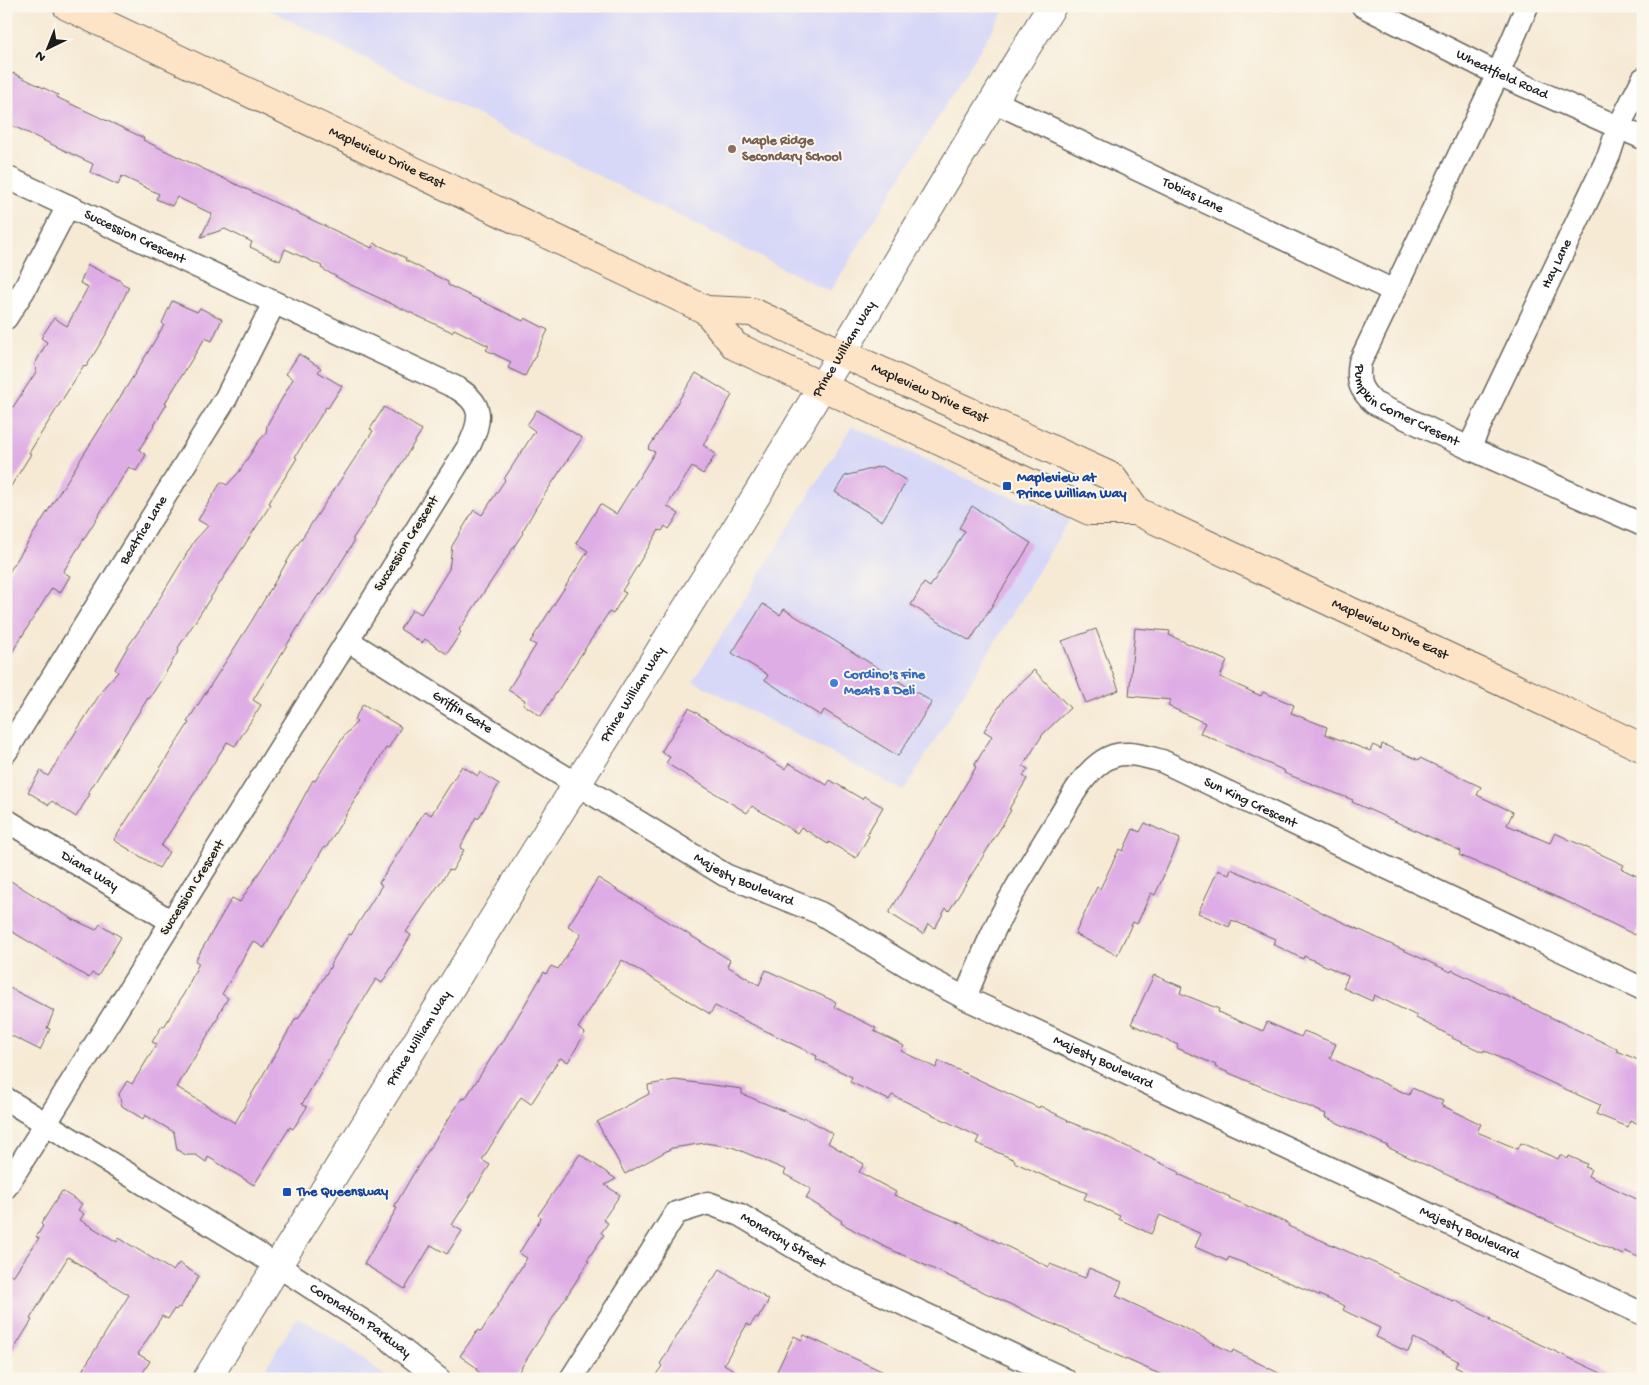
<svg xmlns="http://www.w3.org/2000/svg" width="1649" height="1385" viewBox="0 0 1649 1385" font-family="'Gochi Hand',sans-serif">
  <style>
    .built { fill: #d7d7f8 }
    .building { fill: #dfade5 }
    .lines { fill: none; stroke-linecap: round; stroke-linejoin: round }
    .minor-casing { stroke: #68645d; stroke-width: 25 }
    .tertiary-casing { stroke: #68645d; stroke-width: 30 }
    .secondary-casing { stroke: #68645d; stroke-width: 30 }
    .minor { stroke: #fff; stroke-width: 22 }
    .tertiary { stroke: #fff; stroke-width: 28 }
    .secondary { stroke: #fee4c6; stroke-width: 28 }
    .education-dot { fill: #8d6e63; stroke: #fbf7ec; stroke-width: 2 }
    .transit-dot { fill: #1a4fb4; stroke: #fbf7ec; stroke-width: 2 }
    .shop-dot { fill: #3f7fe0; stroke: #fbf7ec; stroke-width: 2 }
    .labels { text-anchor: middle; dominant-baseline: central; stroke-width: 4; stroke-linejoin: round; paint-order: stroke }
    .street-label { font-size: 14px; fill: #1c1c1c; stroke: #fbf7ec }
    .education-label { font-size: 14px; font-weight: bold; fill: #785e54; stroke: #fbf7ec; text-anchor: start }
    .transit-label { font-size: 14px; font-weight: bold; fill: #164399; stroke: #fbf7ec; text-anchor: start }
    .shop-label { font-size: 14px; font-weight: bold; fill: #366cbe; stroke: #fbf7ec; text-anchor: start }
  </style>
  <rect width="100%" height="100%" fill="#fbf7ec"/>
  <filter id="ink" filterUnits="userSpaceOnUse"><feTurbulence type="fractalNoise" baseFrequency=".02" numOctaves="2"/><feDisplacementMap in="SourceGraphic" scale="10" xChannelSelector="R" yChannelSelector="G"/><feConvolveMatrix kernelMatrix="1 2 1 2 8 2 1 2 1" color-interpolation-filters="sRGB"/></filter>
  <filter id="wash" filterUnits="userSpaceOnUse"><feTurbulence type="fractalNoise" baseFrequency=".0096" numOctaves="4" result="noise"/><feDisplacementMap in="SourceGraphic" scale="20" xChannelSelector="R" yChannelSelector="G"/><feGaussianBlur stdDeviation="1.12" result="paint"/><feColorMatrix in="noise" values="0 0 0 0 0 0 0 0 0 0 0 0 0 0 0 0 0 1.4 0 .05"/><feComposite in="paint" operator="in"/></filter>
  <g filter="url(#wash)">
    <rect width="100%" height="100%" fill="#f6ead5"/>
    <!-- built -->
    <g class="built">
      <path d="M261 6H1007L830 292Z"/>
      <path d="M852 426 1001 494 1040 505 1070 519 904 791 693 681Z"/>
      <path d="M297 1317 310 1324 355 1352 388 1379H259Z"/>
    </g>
    <g id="blocks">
      <!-- building -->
      <g class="building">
        <path d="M13 73 58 95 56 97 144 138 143 140 212 173 372 248 374 243 406 258 405 260 448 282V285L523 321 525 318 548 330 525 376 508 368 511 362 486 350 489 346 454 329 452 332 349 284 321 268 322 266 285 249 280 261 250 247 252 242 225 229 201 237 212 214 177 197 172 206 156 199 159 194 122 176 118 185 90 172 93 164 9 124 12 117 6 114V87Z"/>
        <path d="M88 265 121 281V283L129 287 108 331 86 367 84 365 29 453 31 454 6 494V404L13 407 36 372 35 364 47 342 41 338 54 318 67 326 88 287 80 283Z"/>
        <path d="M172 301 197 312 200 308 222 319 212 341 205 338 165 403 167 404 139 450 146 455 136 471 129 467 63 572 70 576 60 593 52 588 6 662V577L136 372 164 325 162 323Z"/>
        <path d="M299 354 321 368 318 372 342 386 328 408 326 407 295 457 297 458 269 503 271 504 178 648 179 650 163 677 149 699 148 698 88 793 90 794 76 817 52 801 49 805 28 792 40 771 48 776 105 686 118 672 115 669 127 648 149 616 195 540 208 526 198 520 221 482 227 485 239 472 258 442 266 433 267 425 293 379 286 374Z"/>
        <path d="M696 373 732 395 703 445 716 454 703 474 692 467 667 506 679 514 669 529 665 526 662 531 659 530 622 591 626 593 617 607 613 614 609 612 541 716 523 704 525 700 508 690 536 645 530 642 588 551 576 543 600 504 616 514 655 452 648 449Z"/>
        <path d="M384 407 422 430 377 503 353 538V543L321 595 319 594 308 611 253 700 261 705 235 746 227 742 161 846 169 852 159 868 114 840 189 723 187 722 251 622 292 553 373 431 370 429Z"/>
        <path d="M537 410 582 438 537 506 522 532 523 533 459 630 461 632 447 654 425 639 422 643 400 629 413 609 421 614 449 569 452 546 464 526 474 510 482 515 505 480 504 479 535 431 527 425Z"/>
        <path d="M882 466 907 481 882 521 835 492 845 476Z"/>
        <path d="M972 506 1031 543 970 641 911 605 924 583 930 587 965 531 959 528Z"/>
        <path d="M763 604 780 615 784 609 932 702 898 756 824 710 821 716 765 680 768 675 732 653Z"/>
        <path d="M1135 628 1170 631 1169 635 1227 661 1220 677 1261 696 1263 692 1294 705 1291 713 1327 727 1325 734 1370 751 1373 745 1381 749 1382 744 1419 760 1420 758 1481 787 1477 795 1513 812 1507 825 1550 843 1555 833 1624 865 1622 869 1643 879V919L1635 935 1568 902 1459 855 1461 851 1352 802 1353 800 1284 773 1285 771 1200 733 1205 723 1168 706 1171 700 1129 696Z"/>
        <path d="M1096 629 1119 690 1086 703 1062 641Z"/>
        <path d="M1034 670 1070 708 1043 734 1023 766 1028 769 1023 776 1027 779 1009 809 1011 810 1000 829 949 911 946 908 935 928 928 924 923 934 889 913 976 767 974 766 992 736 984 731 1004 699Z"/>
        <path d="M363 704 401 727 388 749 386 748 326 848 324 847 264 948 253 941 222 994 228 998 218 1015 219 1016 177 1087 235 1123 296 1018 298 1019 331 966 330 965 349 934 351 935 382 885 379 883 425 811 431 815 462 766 478 776 480 772 499 784 478 819 476 817 460 848 464 850 452 871 449 870 406 932 411 935 382 983 376 979 337 1042 338 1043 302 1104 307 1107 293 1129 290 1127 254 1185 208 1157 206 1162 196 1155H186L177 1150 174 1132 145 1115 143 1119 122 1106 119 1094 127 1081 132 1084 157 1044 152 1042 162 1026 164 1027 186 990 199 963 195 961 232 898 240 902 282 837 313 780 315 781 344 736 357 722 354 720Z"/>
        <path d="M689 708 785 769 789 763 827 785 830 780 862 799 864 796 883 807 867 834 869 836 856 858 829 842 828 844 801 827 797 833 752 806 747 813 666 763 670 757 661 752Z"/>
        <path d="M1145 823 1180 839 1155 895 1151 893 1137 924 1133 922 1117 955 1075 934 1097 887 1100 889 1119 849 1123 851 1133 829 1140 832Z"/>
        <path d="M1231 869 1288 894 1325 914 1451 972 1452 970 1617 1049V1051L1643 1062V1126L1630 1120 1628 1127 1596 1114 1600 1105 1526 1071 1484 1050 1483 1052 1452 1038 1453 1037 1416 1018 1417 1016 1374 995 1372 1001 1343 988 1348 976 1304 956 1303 959 1273 944 1275 939 1232 920 1229 927 1198 913 1218 870 1229 875Z"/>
        <path d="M6 878 72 919 96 930 100 924 121 937 98 976 92 973 89 978 6 928Z"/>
        <path d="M598 878 730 960 727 966 759 985 766 970 803 987 836 1002 834 1007 876 1028 874 1031 904 1046 901 1051 936 1068 939 1061 1039 1108 1040 1106 1068 1120 1067 1121 1105 1136 1179 1172 1178 1174 1230 1197 1229 1198 1289 1224 1288 1226 1386 1268 1399 1275 1398 1276 1453 1301 1454 1300 1491 1319 1490 1321 1614 1379H1481L1455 1367 1458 1361 1414 1338 1408 1352 1376 1337 1380 1328 1343 1310 1345 1306 1229 1257 1227 1261 1195 1247 1201 1234 1160 1215 1151 1234 1119 1219 1120 1216 1084 1199 1087 1193 1042 1175 1014 1162 1015 1160 976 1143 979 1137 892 1095 889 1100 850 1082 852 1077 816 1059 817 1056 715 1006 710 1014 622 960 578 1028 585 1033 568 1062 560 1058 531 1104 521 1097 482 1160 490 1165 452 1225 462 1231 447 1254 431 1245 405 1289 364 1264 397 1208 394 1207 415 1171 462 1098 465 1099 500 1044 501 1045 544 972 546 974 551 966 558 969 581 934 568 926Z"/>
        <path d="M1154 975 1182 987 1180 993 1219 1009 1218 1012 1263 1031 1267 1022 1301 1037 1304 1031 1336 1044 1330 1058 1409 1095 1412 1088 1443 1101 1441 1105 1481 1124 1477 1132 1518 1149 1521 1143 1558 1159 1560 1155 1568 1159 1569 1156 1587 1164 1585 1167 1591 1169 1588 1176 1643 1202V1257L1639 1255 1638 1257 1625 1251 1623 1255 1537 1216V1215L1471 1186 1387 1147 1388 1146 1325 1117 1326 1114 1215 1067 1216 1065 1177 1048 1178 1045 1131 1024Z"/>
        <path d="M6 986 54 1011 47 1028 50 1029 40 1050 6 1033Z"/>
        <path d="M675 1080 742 1089V1094L803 1119 804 1117 833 1134 828 1143 864 1164 859 1172 896 1192 894 1195 969 1227V1228L1049 1267 1050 1264 1085 1278 1089 1268 1122 1282 1116 1296 1189 1330 1232 1353 1233 1350 1290 1379H1171L1098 1347 1099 1345 881 1245 841 1223 842 1221 806 1198 811 1189 784 1174 786 1170 732 1147 705 1143 672 1148 625 1174 597 1122 649 1094 648 1085Z"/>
        <path d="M580 1154 616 1179 605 1185 620 1195 603 1220 608 1223 601 1233 604 1235 587 1260 589 1261 514 1379H488L476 1370 477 1368 460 1356 478 1330 481 1332 527 1258 519 1253 541 1218 538 1215Z"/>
        <path d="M62 1191 82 1204 78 1210 84 1214 80 1220 117 1242 119 1238 173 1271 179 1263 199 1276 180 1308 178 1307 176 1310 174 1309 168 1319 162 1316 138 1354 150 1361 139 1379H77L129 1295 68 1257 30 1319 32 1320 6 1362V1271L13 1276 39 1238 36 1237 43 1226 41 1224Z"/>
        <path d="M720 1269 769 1300 758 1318 756 1317 750 1326 747 1324 724 1364 748 1379H653L662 1366 660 1364 698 1301Z"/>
        <path d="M804 1335 862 1362 899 1379H773L794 1336 802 1340Z"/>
      </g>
    </g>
  </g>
  <g filter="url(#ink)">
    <use href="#blocks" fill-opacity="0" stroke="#68645d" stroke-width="1"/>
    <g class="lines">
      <defs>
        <g id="minor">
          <path id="s1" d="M1363 6 1498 74 1643 138"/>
          <path id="s2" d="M1527 6 1498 74 1360 362C1357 381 1359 389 1374 403L1469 448 1643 525"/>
          <path id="s3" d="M993 101 1394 291"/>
          <path id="s4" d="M6 177 457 388C483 404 482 418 470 444L6 1187"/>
          <path d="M6 318 24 290 68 206"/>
          <path id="s5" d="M1469 448 1609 155 1618 128 1643 79"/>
          <path id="s6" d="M347 640 544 764 725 875 820 913 931 980 965 998 1643 1314"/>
          <path id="s7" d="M6 752 226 398 274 303"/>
          <path id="s8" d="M6 820 172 922"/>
          <path id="s9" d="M965 998C980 961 995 924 1015 890 1028 867 1043 844 1057 821 1070 800 1082 775 1103 761 1121 748 1143 756 1162 761L1643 989"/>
          <path id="s10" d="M6 1099 278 1266 377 1330 439 1379"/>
          <path id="s11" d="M571 1379 676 1213 708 1203 740 1215 839 1274 1064 1379"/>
        </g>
        <g id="tertiary">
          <path id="s12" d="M207 1379 734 532C841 358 943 180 1052 6"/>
        </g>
        <g id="secondary">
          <path id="s13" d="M67 6 706 310 752 312 1112 477 1136 511"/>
          <path id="s14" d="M706 310 735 346 1090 511H1136L1643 748"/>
        </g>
      </defs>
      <!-- minor casing -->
      <use href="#minor" class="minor-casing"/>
      <!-- tertiary casing -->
      <use href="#tertiary" class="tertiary-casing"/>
      <!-- secondary casing -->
      <use href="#secondary" class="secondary-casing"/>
      <!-- minor -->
      <use href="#minor" class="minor"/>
      <!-- tertiary -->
      <use href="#tertiary" class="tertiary"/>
      <!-- secondary -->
      <use href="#secondary" class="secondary"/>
    </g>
  </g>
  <!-- markers -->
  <circle class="education-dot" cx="732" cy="149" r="5"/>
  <g class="transit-dot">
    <rect x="1002" y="481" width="10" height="10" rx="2.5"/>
    <rect x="282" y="1187" width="10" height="10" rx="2.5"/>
  </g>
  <circle class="shop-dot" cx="834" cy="683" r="5"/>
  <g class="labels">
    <!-- street labels -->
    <g class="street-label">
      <text stroke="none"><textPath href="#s1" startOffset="155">Wheatfield Road</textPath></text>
      <text stroke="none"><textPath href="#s13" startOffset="354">Mapleview Drive East</textPath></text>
      <text stroke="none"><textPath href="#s3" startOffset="221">Tobias Lane</textPath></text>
      <text stroke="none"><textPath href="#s4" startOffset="142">Succession Crescent</textPath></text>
      <text stroke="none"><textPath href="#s5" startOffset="204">Hay Lane</textPath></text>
      <text stroke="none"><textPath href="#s12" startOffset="1211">Prince William Way</textPath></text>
      <text stroke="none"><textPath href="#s13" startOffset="949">Mapleview Drive East</textPath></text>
      <text stroke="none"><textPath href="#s2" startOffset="464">Pumpkin Corner Cresent</textPath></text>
      <text stroke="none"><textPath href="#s7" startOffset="261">Beatrice Lane</textPath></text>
      <text transform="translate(407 544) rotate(-58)">Succession Crescent</text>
      <text stroke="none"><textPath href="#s14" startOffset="764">Mapleview Drive East</textPath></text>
      <text stroke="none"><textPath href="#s12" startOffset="806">Prince William Way</textPath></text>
      <text stroke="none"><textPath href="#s6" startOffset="136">Griffin Gate</textPath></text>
      <text stroke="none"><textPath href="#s9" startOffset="435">Sun King Crescent</textPath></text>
      <text stroke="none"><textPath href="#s8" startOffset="98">Diana Way</textPath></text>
      <text stroke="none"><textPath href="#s6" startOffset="464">Majesty Boulevard</textPath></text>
      <text transform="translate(193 888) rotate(-58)">Succession Crescent</text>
      <text stroke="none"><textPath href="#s12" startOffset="401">Prince William Way</textPath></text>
      <text stroke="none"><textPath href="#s6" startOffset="868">Majesty Boulevard</textPath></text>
      <text stroke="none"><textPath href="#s6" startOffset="1272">Majesty Boulevard</textPath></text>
      <text stroke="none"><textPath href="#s11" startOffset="314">Monarchy Street</textPath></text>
      <text stroke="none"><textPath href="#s10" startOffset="418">Coronation Parkway</textPath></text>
    </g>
    <!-- education labels -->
    <g class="education-label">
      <text x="742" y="141">Maple Ridge<tspan x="742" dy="16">Secondary School</tspan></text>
    </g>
    <!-- transit labels -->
    <g class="transit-label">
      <text x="1017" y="478">Mapleview at<tspan x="1017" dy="16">Prince William Way</tspan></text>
      <text x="297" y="1192">The Queensway</text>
    </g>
    <!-- shop labels -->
    <g class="shop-label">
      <text x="844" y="675">Cordino's Fine<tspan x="844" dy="16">Meats &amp; Deli</tspan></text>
    </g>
  </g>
  <!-- margin -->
  <rect width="1649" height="1385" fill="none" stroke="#fbf7ec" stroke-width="25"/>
  <!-- north arrow -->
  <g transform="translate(48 48) rotate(223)" stroke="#fbf7ec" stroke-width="4" paint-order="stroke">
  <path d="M0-4L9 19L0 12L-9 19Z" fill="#1c1c1c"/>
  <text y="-8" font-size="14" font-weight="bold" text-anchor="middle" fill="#1c1c1c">N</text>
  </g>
</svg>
